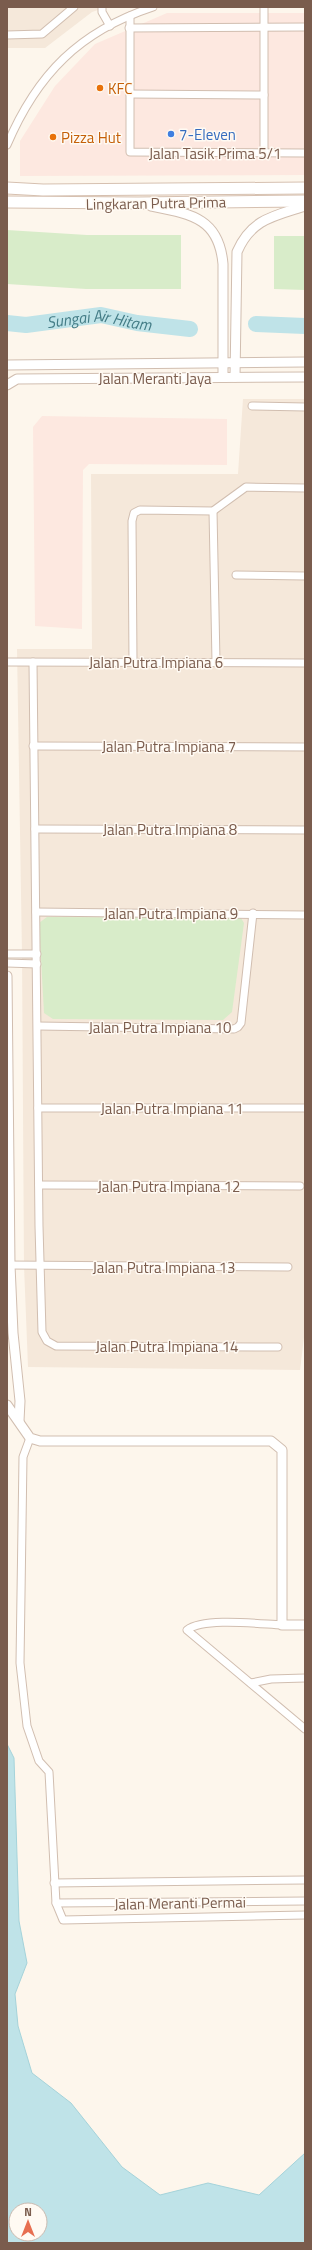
<svg xmlns="http://www.w3.org/2000/svg" width="312" height="2250" viewBox="0 0 312 2250" font-family="'Titillium Web',sans-serif">
  <style>
    .residential { fill: #f5e8da }
    .commercial { fill: #fde8e0 }
    .green { fill: #d8ecc9 }
    .water { fill: #bfe3e8; stroke: #a5d3da; fill-rule: evenodd }
    .lines { fill: none; stroke-linecap: round; stroke-linejoin: round }
    .river { stroke: #bfe3e8; stroke-width: 16 }
    .minor-casing { stroke: #d1beb0; stroke-width: 9 }
    .tertiary-casing { stroke: #d1beb0; stroke-width: 11 }
    .secondary-casing { stroke: #d6c0b0; stroke-width: 13 }
    .minor { stroke: #fff; stroke-width: 7 }
    .tertiary { stroke: #fff; stroke-width: 9 }
    .secondary { stroke: #fff; stroke-width: 11 }
    .food-dot { fill: #e8710a; stroke: #fffaf3; stroke-width: 1.5 }
    .shop-dot { fill: #3f7fe0; stroke: #fffaf3; stroke-width: 1.5 }
    .labels { text-anchor: middle; dominant-baseline: central; stroke-width: 3; stroke-linejoin: round; paint-order: stroke }
    .food-label { font-size: 15px; fill: #c56008; stroke: #fffaf3; text-anchor: start }
    .shop-label { font-size: 15px; fill: #366cbe; stroke: #fffaf3; text-anchor: start }
    .street-label { font-size: 15px; fill: #7a5c4d; stroke: #fffaf3 }
    .water-label { font-size: 16px; font-style: italic; fill: #437c86; stroke: #fffaf3 }
  </style>
  <rect width="100%" height="100%" fill="#fdf6ec"/>
  <!-- residential -->
  <g class="residential">
    <path d="M7 7H107L92 12 45 48H7Z"/>
    <path d="M243 399H305V1329L300 1370 28 1367 24 1266 22 954 17 649H92L91 474H238Z"/>
  </g>
  <!-- commercial -->
  <g class="commercial">
    <path d="M167 13H305V175L20 176V141L55 86 95 44Z"/>
    <path d="M42 416 227 419V465L89 464 83 470 82 629 35 626 33 427Z"/>
  </g>
  <!-- green -->
  <g class="green">
    <path d="M7 230 87 235H181V289H86L7 284Z"/>
    <path d="M274 236H305V290L274 289Z"/>
    <path d="M47 917 241 918 244 923 232 1012 223 1020 53 1019 44 1013 39 923Z"/>
  </g>
  <!-- water -->
  <path class="water" d="M7 1744 14 1758 19 1921 27 1963 15 1994 18 2026 32 2073 71 2103 122 2167 160 2195 208 2183 259 2195 305 2153V2243H7ZM16 2210H40V2234H16Z"/>
  <g class="lines">
    <!-- river -->
    <g class="river">
      <path id="s1" d="M7 323 26 325 101 315 137 323 190 329"/>
      <path d="M256 324 305 326"/>
    </g>
    <defs>
      <g id="minor">
        <path d="M102 7V12L110 26"/>
        <path d="M130 16V152L305 153"/>
        <path d="M129 28 305 27"/>
        <path d="M7 35 42 34 74 7"/>
        <path d="M130 94 264 95"/>
        <path d="M7 145C37 74 80 31 153 7"/>
        <path d="M264 153V7"/>
        <path d="M252 406 305 407"/>
        <path d="M213 511 216 662"/>
        <path d="M236 575 305 576"/>
        <path d="M7 662 305 663"/>
        <path d="M33 662 39 1226 42 1332 47 1341 56 1346 278 1347"/>
        <path d="M133 662 132 521 134 513 140 510 213 511 246 487 305 488"/>
        <path d="M33 746 305 747"/>
        <path d="M35 829 305 830"/>
        <path d="M36 912 305 915"/>
        <path d="M7 954H37"/>
        <path d="M7 963 37 964"/>
        <path d="M38 1026 234 1029 238 1027 241 1023 253 913"/>
        <path d="M38 1108H305"/>
        <path d="M39 1185 300 1186"/>
        <path d="M7 1265 288 1267"/>
        <path d="M30 1438 23 1457 20 1663 27 1726 39 1761 49 1772 56 1903 63 1920 305 1915"/>
        <path d="M282 1625C259 1624 204 1617 187 1630L305 1729"/>
        <path d="M251 1683 271 1679 305 1678"/>
        <path d="M54 1883 305 1880"/>
        <path d="M56 1903 305 1901"/>
      </g>
      <g id="tertiary">
        <path d="M151 206C191 214 219 218 223 264V377"/>
        <path d="M7 365 305 362"/>
        <path d="M235 377 237 252C251 219 274 216 305 206"/>
        <path d="M7 385 17 379 305 377"/>
        <path d="M7 976 10 1265 13 1333 20 1401 19 1421"/>
        <path d="M7 1405 30 1438 40 1441H271L282 1450V1625H305"/>
      </g>
      <g id="secondary">
        <path d="M7 188 43 190 305 188"/>
        <path d="M7 202 138 203 305 201"/>
      </g>
    </defs>
    <!-- minor casing -->
    <use href="#minor" class="minor-casing"/>
    <!-- tertiary casing -->
    <use href="#tertiary" class="tertiary-casing"/>
    <!-- secondary casing -->
    <use href="#secondary" class="secondary-casing"/>
    <!-- minor -->
    <use href="#minor" class="minor"/>
    <!-- tertiary -->
    <use href="#tertiary" class="tertiary"/>
    <!-- secondary -->
    <use href="#secondary" class="secondary"/>
  </g>
  <!-- markers -->
  <g class="food-dot">
    <circle cx="100" cy="88" r="4"/>
    <circle cx="53" cy="137" r="4"/>
  </g>
  <circle class="shop-dot" cx="171" cy="134" r="4"/>
  <g class="labels">
    <!-- food labels -->
    <g class="food-label">
      <text x="108" y="88">KFC</text>
      <text x="61" y="137">Pizza Hut</text>
    </g>
    <!-- shop labels -->
    <g class="shop-label">
      <text x="179" y="134">7-Eleven</text>
    </g>
    <!-- street labels -->
    <g class="street-label">
      <text x="215" y="153">Jalan Tasik Prima 5/1</text>
      <text transform="translate(156 203) rotate(-1)">Lingkaran Putra Prima</text>
      <text x="155" y="378">Jalan Meranti Jaya</text>
      <text x="156" y="662">Jalan Putra Impiana 6</text>
      <text x="169" y="746">Jalan Putra Impiana 7</text>
      <text x="170" y="829">Jalan Putra Impiana 8</text>
      <text x="171" y="913">Jalan Putra Impiana 9</text>
      <text x="160" y="1027">Jalan Putra Impiana 10</text>
      <text x="172" y="1108">Jalan Putra Impiana 11</text>
      <text x="169" y="1186">Jalan Putra Impiana 12</text>
      <text x="164" y="1267">Jalan Putra Impiana 13</text>
      <text x="167" y="1346">Jalan Putra Impiana 14</text>
      <text transform="translate(180 1903) rotate(-1)">Jalan Meranti Permai</text>
    </g>
    <!-- water labels -->
    <g class="water-label">
      <text stroke="none"><textPath href="#s1" startOffset="93">Sungai Air Hitam</textPath></text>
    </g>
  </g>
  <!-- border -->
  <rect width="312" height="2250" fill="none" stroke="#7a5c4d" stroke-width="16"/>
  <!-- north arrow -->
  <g transform="translate(28 2222)"><circle r="19" fill="#fffaf3" stroke="#cabbb1"/>
  <path d="M0-3L7 15L0 10L-7 15Z" fill="#e76f51"/>
  <text y="-6" font-size="11" font-weight="bold" text-anchor="middle" fill="#7a5c4d">N</text>
  </g>
</svg>
